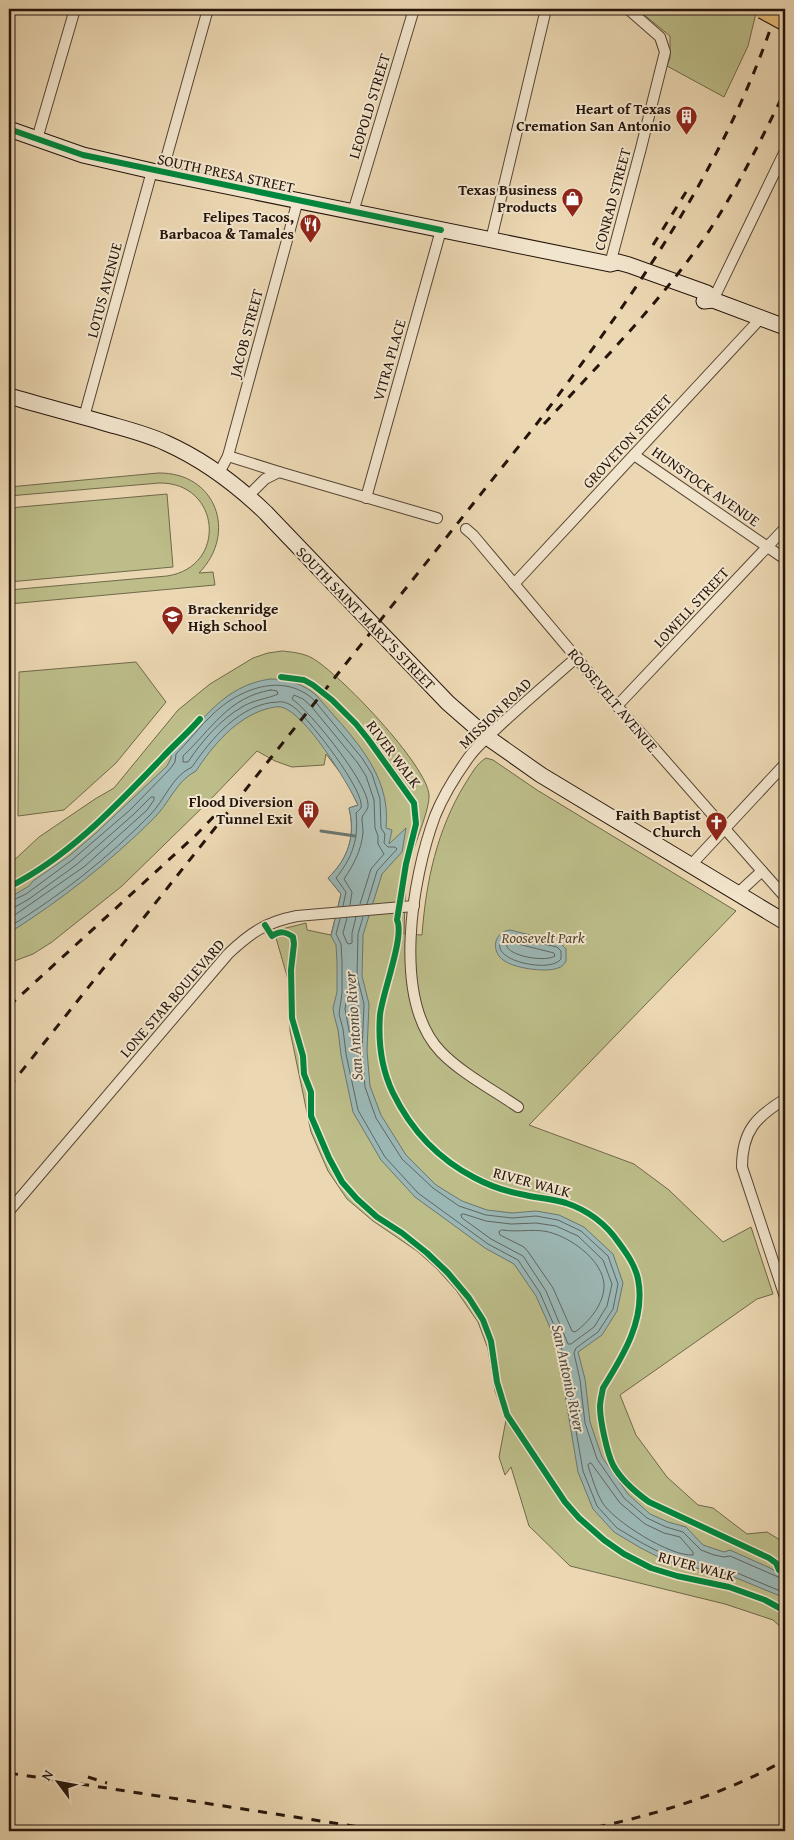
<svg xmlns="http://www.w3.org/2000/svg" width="794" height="1840" viewBox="0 0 794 1840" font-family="'Gentium Book Plus',serif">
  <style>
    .green { fill: #bcbd89; stroke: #70684a }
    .water { fill: #9bb7b5; stroke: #6b7671 }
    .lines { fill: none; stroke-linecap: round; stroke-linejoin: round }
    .shore { stroke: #606660; stroke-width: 1 }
    .stream { stroke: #6b7671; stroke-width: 3 }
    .minor-casing { stroke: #564534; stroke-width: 12 }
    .secondary-casing { stroke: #24140a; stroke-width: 17 }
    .minor { stroke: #f2e5cd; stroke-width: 10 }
    .secondary { stroke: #f2e5cd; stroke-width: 15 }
    .rail { stroke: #24140a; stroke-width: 3; stroke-dasharray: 9 9; stroke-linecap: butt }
    .motorway-bridge-casing { stroke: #24140a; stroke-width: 21; stroke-linecap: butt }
    .motorway-bridge { stroke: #e6bc79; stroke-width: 19 }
    .cycleway-casing { stroke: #f2e5cd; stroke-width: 9 }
    .cycleway { stroke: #00873e; stroke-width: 6 }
    .labels { text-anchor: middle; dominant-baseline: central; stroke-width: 4; stroke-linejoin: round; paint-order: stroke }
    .street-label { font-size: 15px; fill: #24140a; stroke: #f2e5cd }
    .poi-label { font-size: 15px; font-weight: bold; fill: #24140a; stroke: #f2e5cd; text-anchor: end }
    .park-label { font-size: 15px; font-style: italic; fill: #524730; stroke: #f2e5cd }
    .water-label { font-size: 16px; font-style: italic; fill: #4e4d46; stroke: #f2e5cd }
  </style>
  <rect width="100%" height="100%" fill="#ebd7b2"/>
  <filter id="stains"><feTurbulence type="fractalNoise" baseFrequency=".004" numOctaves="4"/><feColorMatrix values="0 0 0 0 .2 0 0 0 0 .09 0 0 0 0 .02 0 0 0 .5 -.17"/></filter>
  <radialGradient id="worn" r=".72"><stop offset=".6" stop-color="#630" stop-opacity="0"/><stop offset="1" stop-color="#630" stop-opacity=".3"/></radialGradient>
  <!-- green -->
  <g class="green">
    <path d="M637 9H757L748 46 724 97 667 66 670 58V36Z"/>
    <path d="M158 473C216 472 238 533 199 573L213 572 215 585 9 604V590L167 576C228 567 221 482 159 483L9 496V487Z"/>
    <path d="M167 494 173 567 9 582V508Z"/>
    <path d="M282 651C292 652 303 653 312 658 339 673 427 765 429 795 430 809 414 845 410 861 404 885 405 910 404 934L422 935C426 881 437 830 465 784 471 775 476 764 486 758L493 760 537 790 736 911 529 1125 634 1164 669 1190 723 1242 751 1227 773 1294 757 1299 620 1395 636 1435 667 1477 698 1505 713 1508 747 1534 767 1532 785 1543V1631L773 1620 725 1604 570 1566 529 1526 511 1467 505 1475 499 1457 506 1420 495 1391 488 1349 478 1322 456 1290 436 1268 417 1251 373 1221 347 1199 328 1171 311 1132 290 1031 289 983 274 931 306 923 307 930 331 935 341 894 328 878C348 859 356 836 349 808L358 805 346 780 326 754 324 765 292 767 275 761 257 751 208 802 122 886 52 942 33 954 9 963V865L39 837 95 799 114 788 178 710 210 684 253 658 268 653Z"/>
    <path d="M136 662 166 702 116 763 64 810 18 816 19 672Z"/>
  </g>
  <!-- water -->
  <g class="water">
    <path d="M270 679C288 679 303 684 316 695 349 734 392 772 386 828L392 830 389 844 406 828 402 852 382 874 363 935 362 976 369 1004 367 1051 370 1086 381 1115 406 1155 436 1185 462 1201 487 1210 512 1213 536 1211 559 1215 584 1227 613 1254 623 1283 617 1311 602 1335 578 1352 585 1379 590 1422 602 1457 628 1494 650 1514 668 1522 686 1527 703 1545 724 1552 730 1550 770 1568 785 1576V1598L729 1575 668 1562 639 1547 614 1532 593 1509 578 1472 556 1341 536 1296 514 1264 485 1248 415 1197 381 1160 353 1112 341 1055 338 1030 334 1015 333 1008 337 992V962L336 945 331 936 341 894 328 878C348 859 356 836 349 808L358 805C348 783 305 712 281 707 276 706 271 708 266 709 236 718 213 745 196 771 176 781 169 804 153 819 110 862 61 900 9 933V898L29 886 33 881 69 856 96 833 167 766 171 758V752C203 722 222 686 270 679Z"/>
    <path d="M510 930 559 942 566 949V961C564 964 562 967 558 968 546 973 511 968 502 959 491 950 494 932 510 930Z"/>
  </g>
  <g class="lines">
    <!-- shore -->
    <g class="shore">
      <path d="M271 690 277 691 278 694C267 699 253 700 242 707 221 719 201 742 188 762H183V756C211 730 228 697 271 690Z"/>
      <path d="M9 902 26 894 72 860 130 810 170 769 175 762 176 754C189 741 200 726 213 714 239 689 282 672 313 699L362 758 372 774 380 799 381 828 385 834 384 843 388 847H395L397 849 377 871 367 904"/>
      <path d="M350 905 352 892 344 879C354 864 361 851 363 833 363 828 362 822 362 818 363 813 369 810 368 804 367 782 311 712 292 699L294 695 303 699 311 706 357 762 366 776 374 800 375 828 378 836V844L384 854 371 869 360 904"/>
      <path d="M9 908 15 907 29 899 76 865 134 814 151 797H154V800L147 810 85 866 9 919"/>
      <path d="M363 917 358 934 357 976 364 1004 362 1052 365 1087 376 1118 402 1159 433 1188 459 1206 486 1215 512 1218 536 1216 558 1220 581 1231 608 1256 618 1284 613 1309 598 1332 576 1348 574 1353 580 1380 585 1423 597 1459 624 1498 647 1518 666 1527 683 1532 701 1550 714 1555 724 1557 730 1556 785 1580"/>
      <path d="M347 918 343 933 347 943 349 944 352 943V933L356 917"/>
      <path d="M340 919 336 934 341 944 342 962V993L339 1014 343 1029 346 1054 358 1110 385 1157 418 1193 488 1244 518 1260 540 1293 560 1339 583 1471 597 1506 617 1528 642 1543 669 1557 730 1570 785 1593"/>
      <path d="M9 927C60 896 108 858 150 815 165 800 172 776 192 767 211 739 241 703 278 702 284 701 290 704 295 708 310 720 366 792 361 808L356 813C359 839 352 858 336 878L346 892 343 906"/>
      <path d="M506 936 557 947 561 951V959C550 975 478 958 506 936Z"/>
      <path d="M510 942 554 953 555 956C546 962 513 957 507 947V943Z"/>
      <path d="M351 987 353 989 358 1005 356 1041 354 1043 351 1041 345 1009 348 989Z"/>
      <path d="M464 1214 486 1221 511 1224 536 1223 556 1226 578 1236 603 1260 612 1284 607 1306 594 1327 571 1344H568L546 1291 523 1256 491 1239 462 1218 461 1215Z"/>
      <path d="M502 1230C519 1233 538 1227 555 1234 575 1241 602 1261 604 1284 605 1303 589 1322 575 1332L572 1331 553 1288 529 1253 524 1247 500 1235 499 1232Z"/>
      <path d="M591 1463 620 1503 645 1524 664 1533 680 1537 693 1552V1555C671 1557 613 1521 602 1502 596 1492 593 1480 589 1469L588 1465Z"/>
    </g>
    <!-- stream -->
    <path class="stream" d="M321 831 355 836"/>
    <defs>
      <g id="minor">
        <path d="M37 139 75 9"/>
        <path d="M162 173 208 9"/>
        <path d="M353 212 414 9"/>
        <path d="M491 240 546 9"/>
        <path d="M610 264 641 148 665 52 660 37 628 9"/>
        <path d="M713 300 785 151"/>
        <path d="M84 417 152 171"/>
        <path d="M634 455 785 559"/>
        <path d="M228 456 279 472"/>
        <path d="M219 473 228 456 298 200"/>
        <path d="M248 496 265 479 279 472 437 518"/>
        <path d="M366 498 441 230"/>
        <path d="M466 529 473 535 617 706 762 871 737 894"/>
        <path d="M514 584 761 318"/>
        <path d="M617 706 785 528"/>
        <path d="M690 866 785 764"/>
        <path d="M762 871 785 897"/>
        <path d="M785 1099C756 1117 742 1131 742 1167L785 1297"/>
        <path d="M518 1107C495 1091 461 1073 441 1052 391 1000 412 878 435 816 443 796 456 775 469 757 477 746 488 737 498 727 524 703 551 680 577 657"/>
        <path d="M9 1211 228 954C250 933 266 922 297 916L414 906"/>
      </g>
      <g id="secondary">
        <path d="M9 129 83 155 152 171 610 264 618 262 629 265 707 293 713 300"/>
        <path d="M704 301 713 300 785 327"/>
        <path d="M9 396C43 406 78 415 112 425 130 430 149 435 166 443 204 460 236 484 266 513L448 703 487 737 541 775 785 922"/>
      </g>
    </defs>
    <!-- minor casing -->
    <use href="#minor" class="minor-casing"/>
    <!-- secondary casing -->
    <use href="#secondary" class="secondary-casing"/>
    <!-- minor -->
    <use href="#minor" class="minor"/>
    <!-- secondary -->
    <use href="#secondary" class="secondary"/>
    <!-- rail -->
    <g class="rail">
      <path d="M653 245 686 192"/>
      <path d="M544 424C600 363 660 303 707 234 737 189 761 140 785 91"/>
      <path d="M9 1006 197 834 219 811"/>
      <path d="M9 1087 535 426C632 299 728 163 777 9"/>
      <path d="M9 1773 386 1831"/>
      <path d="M88 1777 107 1783"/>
      <path d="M579 1831C648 1817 724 1795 785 1760"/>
    </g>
    <defs>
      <path id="motorway-bridge" d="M763 9 785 21"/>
    </defs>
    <!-- motorway-bridge casing -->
    <use href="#motorway-bridge" class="motorway-bridge-casing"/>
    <!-- motorway-bridge -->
    <use href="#motorway-bridge" class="motorway-bridge"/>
    <defs>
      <g id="cycleway">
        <path d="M9 129 83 155 441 230"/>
        <path d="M281 677 304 680 313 685 332 700 356 724 368 739 414 803 416 824 406 864 397 920C405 936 382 994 380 1015 378 1042 381 1068 393 1093 411 1130 438 1159 475 1178 490 1186 508 1192 525 1195 538 1198 552 1199 566 1203 587 1210 606 1224 619 1243 627 1254 635 1265 638 1279 646 1319 623 1356 603 1388 602 1394 600 1401 600 1407 600 1420 607 1453 613 1465 621 1480 635 1492 649 1502L769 1558 776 1563 779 1570"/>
        <path d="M9 887C69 857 117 805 163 757 175 744 188 733 200 719"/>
        <path d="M265 925 272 936C280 931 285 931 293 937L294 944 291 970 292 1018 303 1056 304 1074 311 1092V1116L329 1158 342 1182 357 1199 377 1217 402 1233 427 1253 448 1273 469 1298 483 1320 491 1341 497 1382 507 1415 565 1502 579 1518 604 1540 624 1554 651 1568 677 1576 729 1587 765 1600 785 1611"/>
      </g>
    </defs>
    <!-- cycleway casing -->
    <use href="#cycleway" class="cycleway-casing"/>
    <!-- cycleway -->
    <use href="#cycleway" class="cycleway"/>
  </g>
  <!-- icons -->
  <defs>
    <symbol id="building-pin" viewBox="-11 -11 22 30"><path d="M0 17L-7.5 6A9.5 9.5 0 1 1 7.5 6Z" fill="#8f2418" stroke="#f2e5cd"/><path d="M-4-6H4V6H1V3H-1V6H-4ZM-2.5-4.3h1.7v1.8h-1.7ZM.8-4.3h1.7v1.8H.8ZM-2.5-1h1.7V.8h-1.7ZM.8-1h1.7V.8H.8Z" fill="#fff"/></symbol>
    <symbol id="shop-pin" viewBox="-11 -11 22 30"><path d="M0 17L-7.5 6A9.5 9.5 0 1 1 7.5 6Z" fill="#8f2418" stroke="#f2e5cd"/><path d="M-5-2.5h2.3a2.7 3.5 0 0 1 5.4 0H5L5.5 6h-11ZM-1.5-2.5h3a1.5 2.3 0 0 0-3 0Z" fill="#fff"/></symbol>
    <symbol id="restaurant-pin" viewBox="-11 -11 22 30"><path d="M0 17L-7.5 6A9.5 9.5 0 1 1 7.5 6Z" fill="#8f2418" stroke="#f2e5cd"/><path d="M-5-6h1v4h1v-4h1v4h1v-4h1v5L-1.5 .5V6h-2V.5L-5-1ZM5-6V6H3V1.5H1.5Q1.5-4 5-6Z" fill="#fff"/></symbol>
    <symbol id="school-pin" viewBox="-11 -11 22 30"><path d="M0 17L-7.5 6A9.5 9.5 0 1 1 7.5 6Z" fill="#8f2418" stroke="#f2e5cd"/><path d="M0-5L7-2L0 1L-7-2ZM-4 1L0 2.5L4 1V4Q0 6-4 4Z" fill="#fff"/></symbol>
    <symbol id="church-pin" viewBox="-11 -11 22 30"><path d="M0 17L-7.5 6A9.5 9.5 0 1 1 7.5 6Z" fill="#8f2418" stroke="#f2e5cd"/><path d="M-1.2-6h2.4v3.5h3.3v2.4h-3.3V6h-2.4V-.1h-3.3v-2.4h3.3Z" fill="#fff"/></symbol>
  </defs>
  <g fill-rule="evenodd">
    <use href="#building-pin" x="674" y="104" width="25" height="34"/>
    <use href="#shop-pin" x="560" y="186" width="25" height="34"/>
    <use href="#restaurant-pin" x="298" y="212" width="25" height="34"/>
    <use href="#school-pin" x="160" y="604" width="25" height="34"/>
    <use href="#building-pin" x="296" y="798" width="25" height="34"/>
    <use href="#church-pin" x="704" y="810" width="25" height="34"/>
  </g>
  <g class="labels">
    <!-- street labels -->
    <g class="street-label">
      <text transform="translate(369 106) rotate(-73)">LEOPOLD STREET</text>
      <text transform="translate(226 173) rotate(12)">SOUTH PRESA STREET</text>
      <text transform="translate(612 199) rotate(-75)">CONRAD STREET</text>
      <text transform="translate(104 290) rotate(-75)">LOTUS AVENUE</text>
      <text transform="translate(246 333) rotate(-75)">JACOB STREET</text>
      <text transform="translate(389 360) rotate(-74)">VITRA PLACE</text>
      <text transform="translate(627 441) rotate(-47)">GROVETON STREET</text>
      <text transform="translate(706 486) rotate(35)">HUNSTOCK AVENUE</text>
      <text transform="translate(691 607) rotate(-47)">LOWELL STREET</text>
      <text transform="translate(366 618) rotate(46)">SOUTH SAINT MARY'S STREET</text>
      <text transform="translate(613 700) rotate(50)">ROOSEVELT AVENUE</text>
      <text transform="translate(495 713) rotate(-44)">MISSION ROAD</text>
      <text transform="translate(394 754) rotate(53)">RIVER WALK</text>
      <text transform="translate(172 998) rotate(-49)">LONE STAR BOULEVARD</text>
      <text transform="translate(532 1182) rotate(15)">RIVER WALK</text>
      <text transform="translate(697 1566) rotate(15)">RIVER WALK</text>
    </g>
    <!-- poi labels -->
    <g class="poi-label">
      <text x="671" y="108">Heart of Texas<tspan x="671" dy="17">Cremation San Antonio</tspan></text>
      <text x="557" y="189">Texas Business<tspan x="557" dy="17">Products</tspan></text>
      <text x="294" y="216">Felipes Tacos,<tspan x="294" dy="17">Barbacoa &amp; Tamales</tspan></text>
      <text x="188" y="608" text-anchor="start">Brackenridge<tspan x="188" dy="17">High School</tspan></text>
      <text x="293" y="801">Flood Diversion<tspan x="293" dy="17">Tunnel Exit</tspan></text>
      <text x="701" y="814">Faith Baptist<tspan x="701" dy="17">Church</tspan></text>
    </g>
    <!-- park labels -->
    <g class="park-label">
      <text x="543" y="937">Roosevelt Park</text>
    </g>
    <!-- water labels -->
    <g class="water-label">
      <text transform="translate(353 1026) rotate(-94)">San Antonio River</text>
      <text transform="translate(569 1378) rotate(78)">San Antonio River</text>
    </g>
  </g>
  <!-- margin -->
  <rect width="794" height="1840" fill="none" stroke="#ebd7b2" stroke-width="30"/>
  <rect x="10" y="10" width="774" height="1820" fill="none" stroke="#24140a" stroke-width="2.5"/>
  <rect x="15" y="15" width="764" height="1810" fill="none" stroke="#24140a"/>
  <!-- north arrow -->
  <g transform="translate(58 1782) rotate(302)" stroke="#f2e5cd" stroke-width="4" paint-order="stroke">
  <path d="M0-4L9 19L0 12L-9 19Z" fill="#24140a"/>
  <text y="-8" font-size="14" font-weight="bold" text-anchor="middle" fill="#24140a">N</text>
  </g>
  <rect width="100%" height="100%" filter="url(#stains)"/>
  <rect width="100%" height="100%" fill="url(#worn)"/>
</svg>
